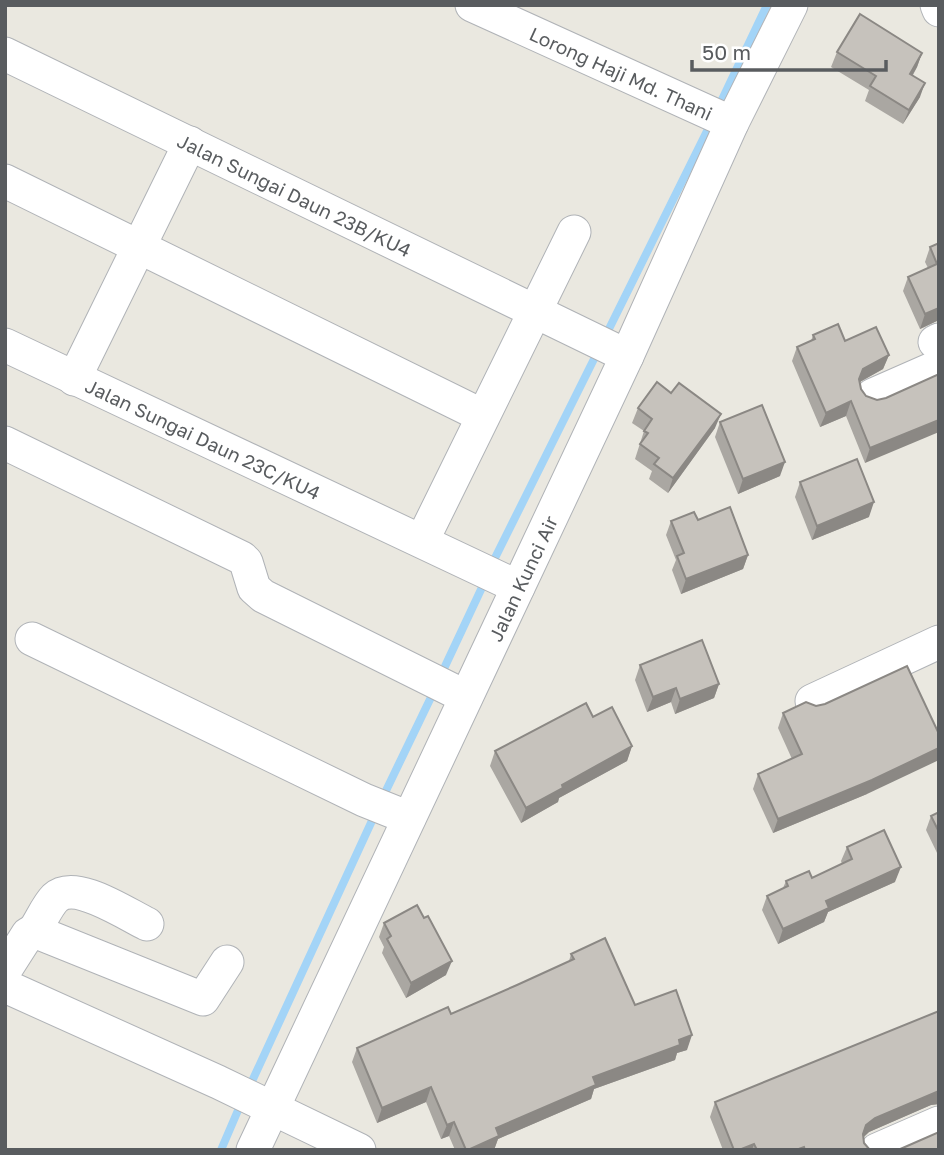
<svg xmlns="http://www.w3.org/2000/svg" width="944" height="1155" viewBox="0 0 944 1155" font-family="'Golos Text',sans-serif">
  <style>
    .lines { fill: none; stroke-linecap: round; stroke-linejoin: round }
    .stream { stroke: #a3d4f7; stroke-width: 8 }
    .minor-casing { stroke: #b0b3b7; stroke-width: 35 }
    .minor { stroke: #fff; stroke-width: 33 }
    .wall { fill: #aaa7a2 }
    .shaded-wall { fill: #8b8884 }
    .building { fill: #c6c2bc; stroke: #8b8884; stroke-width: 2 }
    .labels { text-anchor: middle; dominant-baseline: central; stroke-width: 6; stroke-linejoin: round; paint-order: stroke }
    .street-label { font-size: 19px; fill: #595c5f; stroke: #fff }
  </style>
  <rect width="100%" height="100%" fill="#eae8e0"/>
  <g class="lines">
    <!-- stream -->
    <g class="stream">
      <path d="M718 108 767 5"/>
      <path d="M605 337 711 123"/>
      <path d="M491 566 599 349"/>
      <path d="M440 677 485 581"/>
      <path d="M381 801 435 689"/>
      <path d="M248 1090 376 812"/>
      <path d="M221 1150 242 1101"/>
    </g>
    <defs>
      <g id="minor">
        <path id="s1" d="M472 5 732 123"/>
        <path d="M937 5 939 10"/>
        <path id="s2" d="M5 54 627 356"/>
        <path d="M5 181 483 416"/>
        <path d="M935 342 939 340"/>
        <path id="s3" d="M5 345 518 587"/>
        <path d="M74 379 190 143"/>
        <path d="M873 395 939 366"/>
        <path d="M5 443 242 558 246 562 254 588 263 596 466 697"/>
        <path d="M422 541 574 232"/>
        <path d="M32 639 364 800 409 818"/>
        <path d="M812 701 939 642"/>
        <path d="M34 931C41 921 47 906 55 898 75 879 126 914 147 924"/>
        <path d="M5 970 28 934 34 931 203 999 227 962"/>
        <path d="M5 986 218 1082 359 1150"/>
        <path id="s4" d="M253 1150 627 356 732 123 791 5"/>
        <path d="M877 1150 939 1123"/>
      </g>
    </defs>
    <!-- minor casing -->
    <use href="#minor" class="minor-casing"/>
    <!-- minor -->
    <use href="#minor" class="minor"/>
  </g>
  <!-- wall -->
  <g class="wall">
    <path d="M837 52 922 53 917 67 913 75 920 97 903 124 865 101 869 90 831 67Z"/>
    <path d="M939 243V320L920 329 903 291 908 277 928 268 925 262 930 247Z"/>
    <path d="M813 335 845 341 889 355 883 369 860 382 861 389 866 396 877 400 886 398 939 374 865 463 846 416 820 427 792 361 797 347 811 341Z"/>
    <path d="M638 408 715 428 668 493 649 479 652 471 635 459 644 431 632 423Z"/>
    <path d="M720 422 780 476 738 494 715 437Z"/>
    <path d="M800 482 869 517 812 540 795 497Z"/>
    <path d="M698 520 748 555 743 569 681 594 672 570 676 560 666 535 671 521Z"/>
    <path d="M640 665 719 684 714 698 675 714 671 702 647 712 635 680Z"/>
    <path d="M783 713 867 794 773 833 753 789 758 774 792 759 778 728Z"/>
    <path d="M593 717 632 746 627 761 559 798 558 802 521 823 490 766 495 751Z"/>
    <path d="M939 812V857L926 830 931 816Z"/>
    <path d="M847 847 895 882 828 912 824 922 778 944 762 910 767 896 783 888 786 881 812 878 842 864 841 861Z"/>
    <path d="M384 923 446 975 406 998 382 953 384 947 379 937Z"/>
    <path d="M571 954 635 1005 687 1050 677 1053 675 1060 594 1089 591 1099 498 1139 494 1150H455L449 1136 441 1139 426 1102 377 1123 352 1062 357 1048 451 1014 517 985 569 961Z"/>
    <path d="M939 1011V1104L931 1105 869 1132 864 1137V1143L870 1150H723L710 1117 715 1102Z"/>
  </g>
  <!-- shaded-wall -->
  <g class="shaded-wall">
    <path d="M922 53 917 67 905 88 910 74Z"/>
    <path d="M925 83 920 97 903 124 909 110Z"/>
    <path d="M939 308V320L920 329 925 314Z"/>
    <path d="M889 355 883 369 858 383 863 369Z"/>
    <path d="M851 401 846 416 820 427 826 413Z"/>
    <path d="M721 414 715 428 668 493 673 478Z"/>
    <path d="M939 420V432L865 463 870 448Z"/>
    <path d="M785 462 780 476 738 494 743 479Z"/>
    <path d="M874 502 869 517 812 540 817 526Z"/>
    <path d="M748 555 743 569 681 594 686 579Z"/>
    <path d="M719 684 714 698 675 714 680 699Z"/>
    <path d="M676 688 671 702 647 712 653 697Z"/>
    <path d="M632 746 627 761 559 798 558 802 521 823 526 808 562 785Z"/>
    <path d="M939 748V760L867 794 773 833 778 819Z"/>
    <path d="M901 867 895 882 828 912 824 922 778 944 783 929 826 901Z"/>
    <path d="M452 961 446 975 406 998 411 983Z"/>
    <path d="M692 1035 687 1050 677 1053 675 1060 594 1089 591 1099 498 1139 494 1150H468L496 1128 593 1077Z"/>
    <path d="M431 1087 426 1102 377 1123 382 1108Z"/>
    <path d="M937 1091H939V1104L931 1105 869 1132 861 1139 866 1125 875 1118Z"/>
    <path d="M454 1122 449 1136 441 1139 447 1125Z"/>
    <path d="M754 1144 752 1150H739Z"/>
  </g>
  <!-- building -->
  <g class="building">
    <path d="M860 14 922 53 910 74 925 83 909 110 870 86 876 76 837 52Z"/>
    <path d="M939 243V308L925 314 908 277 937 264 930 247Z"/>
    <path d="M838 324 845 341 876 327 889 355 863 369 859 379 861 389 866 396 877 400 886 398 939 374V420L870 448 851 401 826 413 797 347 815 339 813 335Z"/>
    <path d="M657 382 671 393 679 383 721 414 673 478 654 464 659 458 640 444 648 433 644 431 652 419 638 408Z"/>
    <path d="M762 405 785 462 743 479 720 422Z"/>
    <path d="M857 459 874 502 817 526 800 482Z"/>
    <path d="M730 507 748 555 686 579 677 556 684 553 671 521 694 512 698 520Z"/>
    <path d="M702 640 719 684 680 699 676 688 653 697 640 665Z"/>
    <path d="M907 666 939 734V748L872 780 778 819 758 774 802 754 783 713 806 702 816 706 825 704Z"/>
    <path d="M586 703 593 717 612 707 632 746 562 785 563 788 526 808 495 751Z"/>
    <path d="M939 812V832L931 816Z"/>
    <path d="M884 830 901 867 826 901 829 908 783 929 767 896 788 886 786 881 809 871 812 878 852 859 847 847Z"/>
    <path d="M417 905 424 918 428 916 452 961 411 983 387 939 391 936 384 923Z"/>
    <path d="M605 938 635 1005 676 990 692 1035 679 1040 680 1045 593 1077 596 1085 496 1128 499 1136 468 1150H466L454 1122 447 1125 431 1087 382 1108 357 1048 448 1007 451 1014 517 985 574 959 571 954Z"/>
    <path d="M939 1011V1091L875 1118 866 1125 863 1134 864 1143 870 1150H805L804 1147 796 1150H757L754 1144 739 1150H734L715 1102Z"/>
    <path d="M939 1132V1150H898Z"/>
  </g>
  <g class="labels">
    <!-- street labels -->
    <g class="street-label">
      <text stroke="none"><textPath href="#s1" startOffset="164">Lorong Haji Md. Thani</textPath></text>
      <text stroke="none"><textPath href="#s2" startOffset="322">Jalan Sungai Daun 23B/KU4</textPath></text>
      <text stroke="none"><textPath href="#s3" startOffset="219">Jalan Sungai Daun 23C/KU4</textPath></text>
      <text stroke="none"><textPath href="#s4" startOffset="632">Jalan Kunci Air</textPath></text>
    </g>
  </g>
  <!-- border -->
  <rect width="944" height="1155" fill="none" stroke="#595c5f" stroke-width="14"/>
  <!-- scale -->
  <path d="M692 60v10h194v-10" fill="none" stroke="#595c5f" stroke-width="3.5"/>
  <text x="702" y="60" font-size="21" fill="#595c5f" stroke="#ffffff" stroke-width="5" paint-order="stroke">50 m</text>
</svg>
